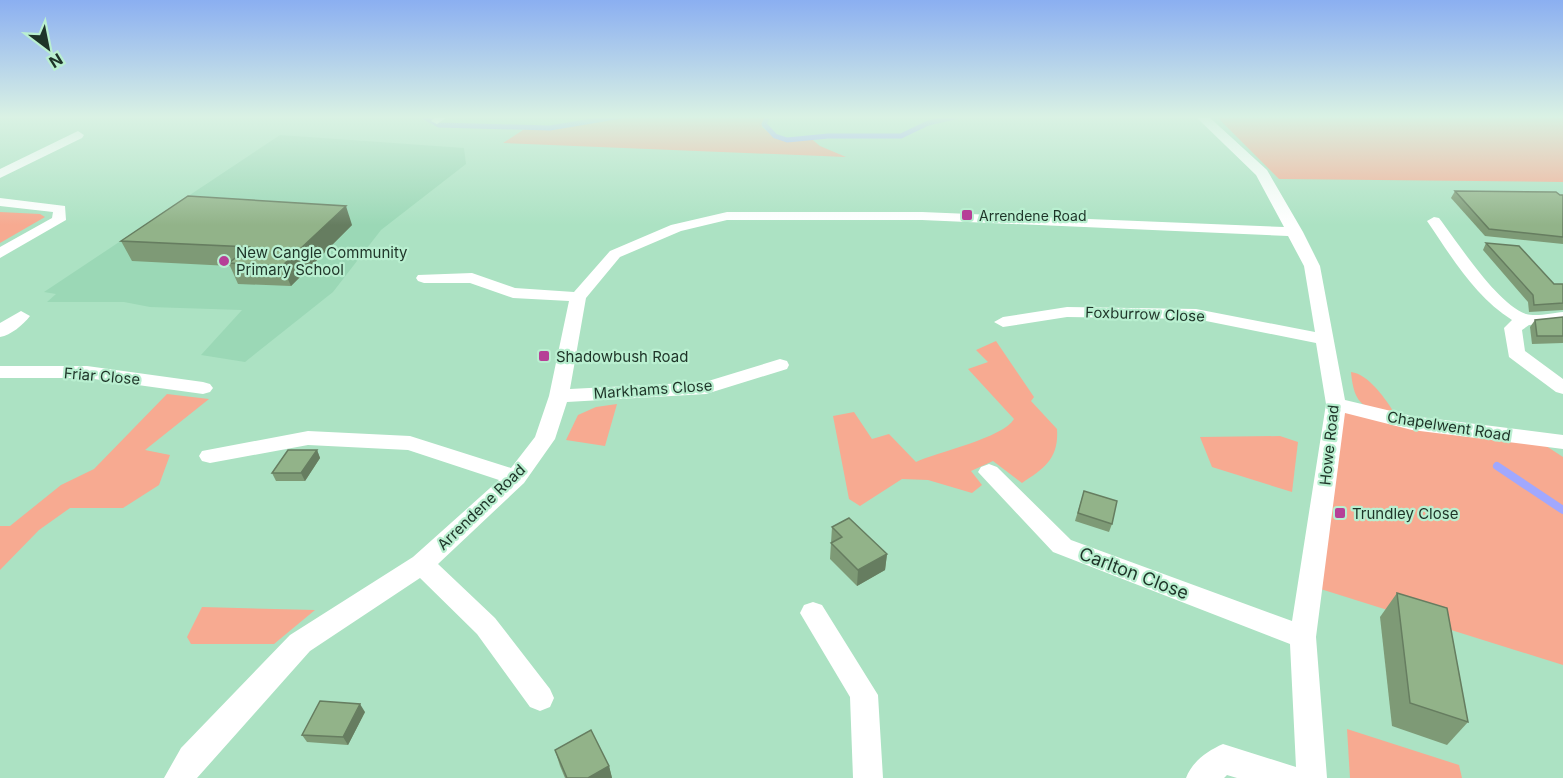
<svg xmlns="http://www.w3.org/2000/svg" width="1563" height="778" viewBox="0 0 1563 778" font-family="Inter,sans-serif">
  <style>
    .built { fill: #9bd8b6 }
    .green { fill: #f7aa91 }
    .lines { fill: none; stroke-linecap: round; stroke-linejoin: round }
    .stream-far1 { stroke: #a1a8fe; stroke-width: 5 }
    .stream { stroke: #a1a8fe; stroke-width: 8 }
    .street { fill: #fff; fill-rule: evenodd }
    .wall { fill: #7e9a76 }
    .shaded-wall { fill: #667d60 }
    .building { fill: #92b389; stroke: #667d60; stroke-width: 1.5 }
    .poi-dot { fill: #b64097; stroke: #b9efd0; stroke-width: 2 }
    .labels { text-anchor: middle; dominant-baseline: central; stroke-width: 4.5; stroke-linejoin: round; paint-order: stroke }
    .far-poi-label { font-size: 14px; fill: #1e3428; stroke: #b9efd0; text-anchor: start }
    .poi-label { font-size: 15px; fill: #1e3428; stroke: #b9efd0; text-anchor: start }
    .street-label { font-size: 15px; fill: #1e3428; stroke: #b9efd0 }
    .near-street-label { font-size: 18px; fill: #1e3428; stroke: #b9efd0 }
  </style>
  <rect width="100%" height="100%" fill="#ace2c3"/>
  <!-- built -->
  <path class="built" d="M280 135 464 148 466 164 381 230 333 292 245 362 201 355 242 310 150 307 124 302H47L56 294 44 292Z"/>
  <!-- green -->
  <g class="green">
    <path d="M612 116H766L762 127C775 139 792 140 808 136L820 146 846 157 503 143 526 128 557 127Z"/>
    <path d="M1216 116H1563V182L1279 179Z"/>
    <path d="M0 212 40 214 45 217 0 243Z"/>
    <path d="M996 341 1034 397 1031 401 1057 429C1059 458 1045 468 1022 483L993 461 971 471 982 485 972 493 928 480 902 479 860 506 849 499 833 416 854 412 872 439 889 434 916 462C937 452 1003 438 1014 419L968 369 988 362 976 350Z"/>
    <path d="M1351 372C1369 374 1386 400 1395 414 1364 409 1354 406 1351 372Z"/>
    <path d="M167 394 209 399 145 450 170 455 159 485 123 508H70L39 530 0 570V526H10L61 485 94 469Z"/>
    <path d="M617 404 605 446 566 440 578 415 596 407Z"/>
    <path d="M1336 404 1537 440 1563 457V665L1311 586Z"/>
    <path d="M1280 436 1298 442 1292 492 1212 467 1200 437Z"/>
    <path d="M202 607 315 610 274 644H191L187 637Z"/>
    <path d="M1347 729 1459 765 1462 778H1350Z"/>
  </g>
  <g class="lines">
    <!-- stream-far1 -->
    <g class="stream-far1">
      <path d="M422 116 439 125 550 128 621 116"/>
      <path d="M768 116 764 124 775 136 787 140 828 136H901L928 123 959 116"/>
    </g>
    <!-- stream -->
    <path class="stream" d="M1497 466 1563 510"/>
    <!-- street -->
    <g class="street">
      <path d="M436 116H449L437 124 431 121Z"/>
      <path d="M1195 116H1208L1267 170 1303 232 1320 266 1345 400 1412 416 1563 435V449L1412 430 1345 413 1316 637 1327 778H1237L1227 775 1224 778H1186C1192 762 1207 751 1223 744L1296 767 1290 644 1053 552 978 472 981 467 989 464 997 467 1071 540 1292 621 1326 404 1316 343 1196 319 1067 317 1003 327 994 322 1003 317 1067 307 1196 309 1315 332 1304 266 1288 236 922 220H727L681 231 620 257 586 298 570 389 705 382 780 359 787 361 789 365 787 369 706 394 567 402 555 439 524 483 438 564 495 618 550 689 554 698 550 707 540 711 530 707 477 634 420 578 310 651 197 778H164L181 748 290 635 413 557 499 480 408 450 308 445 210 463 202 461 199 456 202 451 308 431 410 436 511 468 535 437 549 396 569 301 513 298 470 283H424L418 281 416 278 418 275 472 273 515 288 574 292 610 251 671 225 727 212H922L1284 227 1256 175Z"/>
      <path d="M78 131 84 135 82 138 0 178V169Z"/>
      <path d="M0 198 65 206 66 220 0 258V247L52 218 53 212 0 206Z"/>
      <path d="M1434 217 1439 218C1459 244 1496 303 1526 314 1536 317 1553 313 1563 312V322L1529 325 1522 330 1525 351 1563 379V394L1556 392 1509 357 1504 328 1512 320C1475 297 1451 256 1427 221Z"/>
      <path d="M21 311 30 316C23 325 11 335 0 337V323Z"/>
      <path d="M0 366H87L203 382 210 384 213 388 210 392 203 394 87 378H0Z"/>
      <path d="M813 602 822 605 878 695 883 778H853L850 697 800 613 804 605Z"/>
    </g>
  </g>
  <!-- wall -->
  <g class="wall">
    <path d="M1455 191 1563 195V244L1485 236 1451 198Z"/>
    <path d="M352 225 291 286 238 284 230 266 132 261 121 241Z"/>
    <path d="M1486 243 1554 284H1563V310L1529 312 1528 302 1483 250Z"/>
    <path d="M1563 317V343L1532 344 1530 327 1535 320Z"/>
    <path d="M317 450 320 458 305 481H276L272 473Z"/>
    <path d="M1084 491 1112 524 1109 532 1075 521Z"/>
    <path d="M832 527 887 554 885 570 857 586 830 559Z"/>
    <path d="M1397 593 1468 722 1447 745 1392 726 1380 617Z"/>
    <path d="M365 712 348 745 307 742 302 735Z"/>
    <path d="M555 750 609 766 612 778H565L560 766Z"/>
  </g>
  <!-- shaded-wall -->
  <g class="shaded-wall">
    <path d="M346 206 352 225 291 286 282 266Z"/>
    <path d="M317 450 320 458 305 481 301 473Z"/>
    <path d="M887 554 885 570 857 586 858 570Z"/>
    <path d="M360 704 365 712 348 745 343 737Z"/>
    <path d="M609 766 612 778H588Z"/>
  </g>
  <!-- building -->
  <g class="building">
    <path d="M1455 191 1556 192 1560 195H1563V237L1489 229Z"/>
    <path d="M188 196 346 206 282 266 229 263 249 247 121 241Z"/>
    <path d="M1486 243 1519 246 1554 284H1563V303L1534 305 1533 295Z"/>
    <path d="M1563 317V336H1537L1535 320Z"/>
    <path d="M288 450H317L301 473H272Z"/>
    <path d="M1084 491 1117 501 1112 524 1078 513Z"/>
    <path d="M849 518 887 554 858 570 831 543 842 537 832 527Z"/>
    <path d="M1397 593 1447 608 1468 722 1410 703Z"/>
    <path d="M320 701 360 704 343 737 302 735Z"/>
    <path d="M591 730 609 766 588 778H567L555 750Z"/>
  </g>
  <!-- sky -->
  <linearGradient id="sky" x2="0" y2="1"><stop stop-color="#8baff1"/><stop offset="0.52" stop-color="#daf2e4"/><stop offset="1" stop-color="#daf2e4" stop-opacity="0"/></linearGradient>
  <rect width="1563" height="225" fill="url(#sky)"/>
  <!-- markers -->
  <g class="poi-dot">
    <rect x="961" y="209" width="12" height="12" rx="3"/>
    <circle cx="224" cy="261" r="6"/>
    <rect x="538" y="350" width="12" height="12" rx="3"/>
    <rect x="1334" y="507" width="12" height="12" rx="3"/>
  </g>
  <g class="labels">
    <!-- far-poi labels -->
    <g class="far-poi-label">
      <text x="979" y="215">Arrendene Road</text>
    </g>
    <!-- poi labels -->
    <g class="poi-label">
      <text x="236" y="252">New Cangle Community<tspan x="236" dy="17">Primary School</tspan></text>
      <text x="556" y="356">Shadowbush Road</text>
      <text x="1352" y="513">Trundley Close</text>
    </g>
    <!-- street labels -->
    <g class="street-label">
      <text transform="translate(1145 314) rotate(2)">Foxburrow Close</text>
      <text transform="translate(102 376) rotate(5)">Friar Close</text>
      <text transform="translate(653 389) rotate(-4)">Markhams Close</text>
      <text transform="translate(1449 426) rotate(9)">Chapelwent Road</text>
      <text transform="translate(1329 445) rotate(-84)">Howe Road</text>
      <text transform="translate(481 507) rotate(-44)">Arrendene Road</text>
    </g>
    <!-- near-street labels -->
    <g class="near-street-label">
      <text transform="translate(1134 573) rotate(21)">Carlton Close</text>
    </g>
  </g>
  <!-- north arrow -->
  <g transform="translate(48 48) rotate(148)" stroke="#b9efd0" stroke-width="4.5" paint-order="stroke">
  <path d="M0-4.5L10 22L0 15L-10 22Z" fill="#1e3428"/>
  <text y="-9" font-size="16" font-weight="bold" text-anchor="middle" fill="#1e3428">N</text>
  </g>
</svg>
